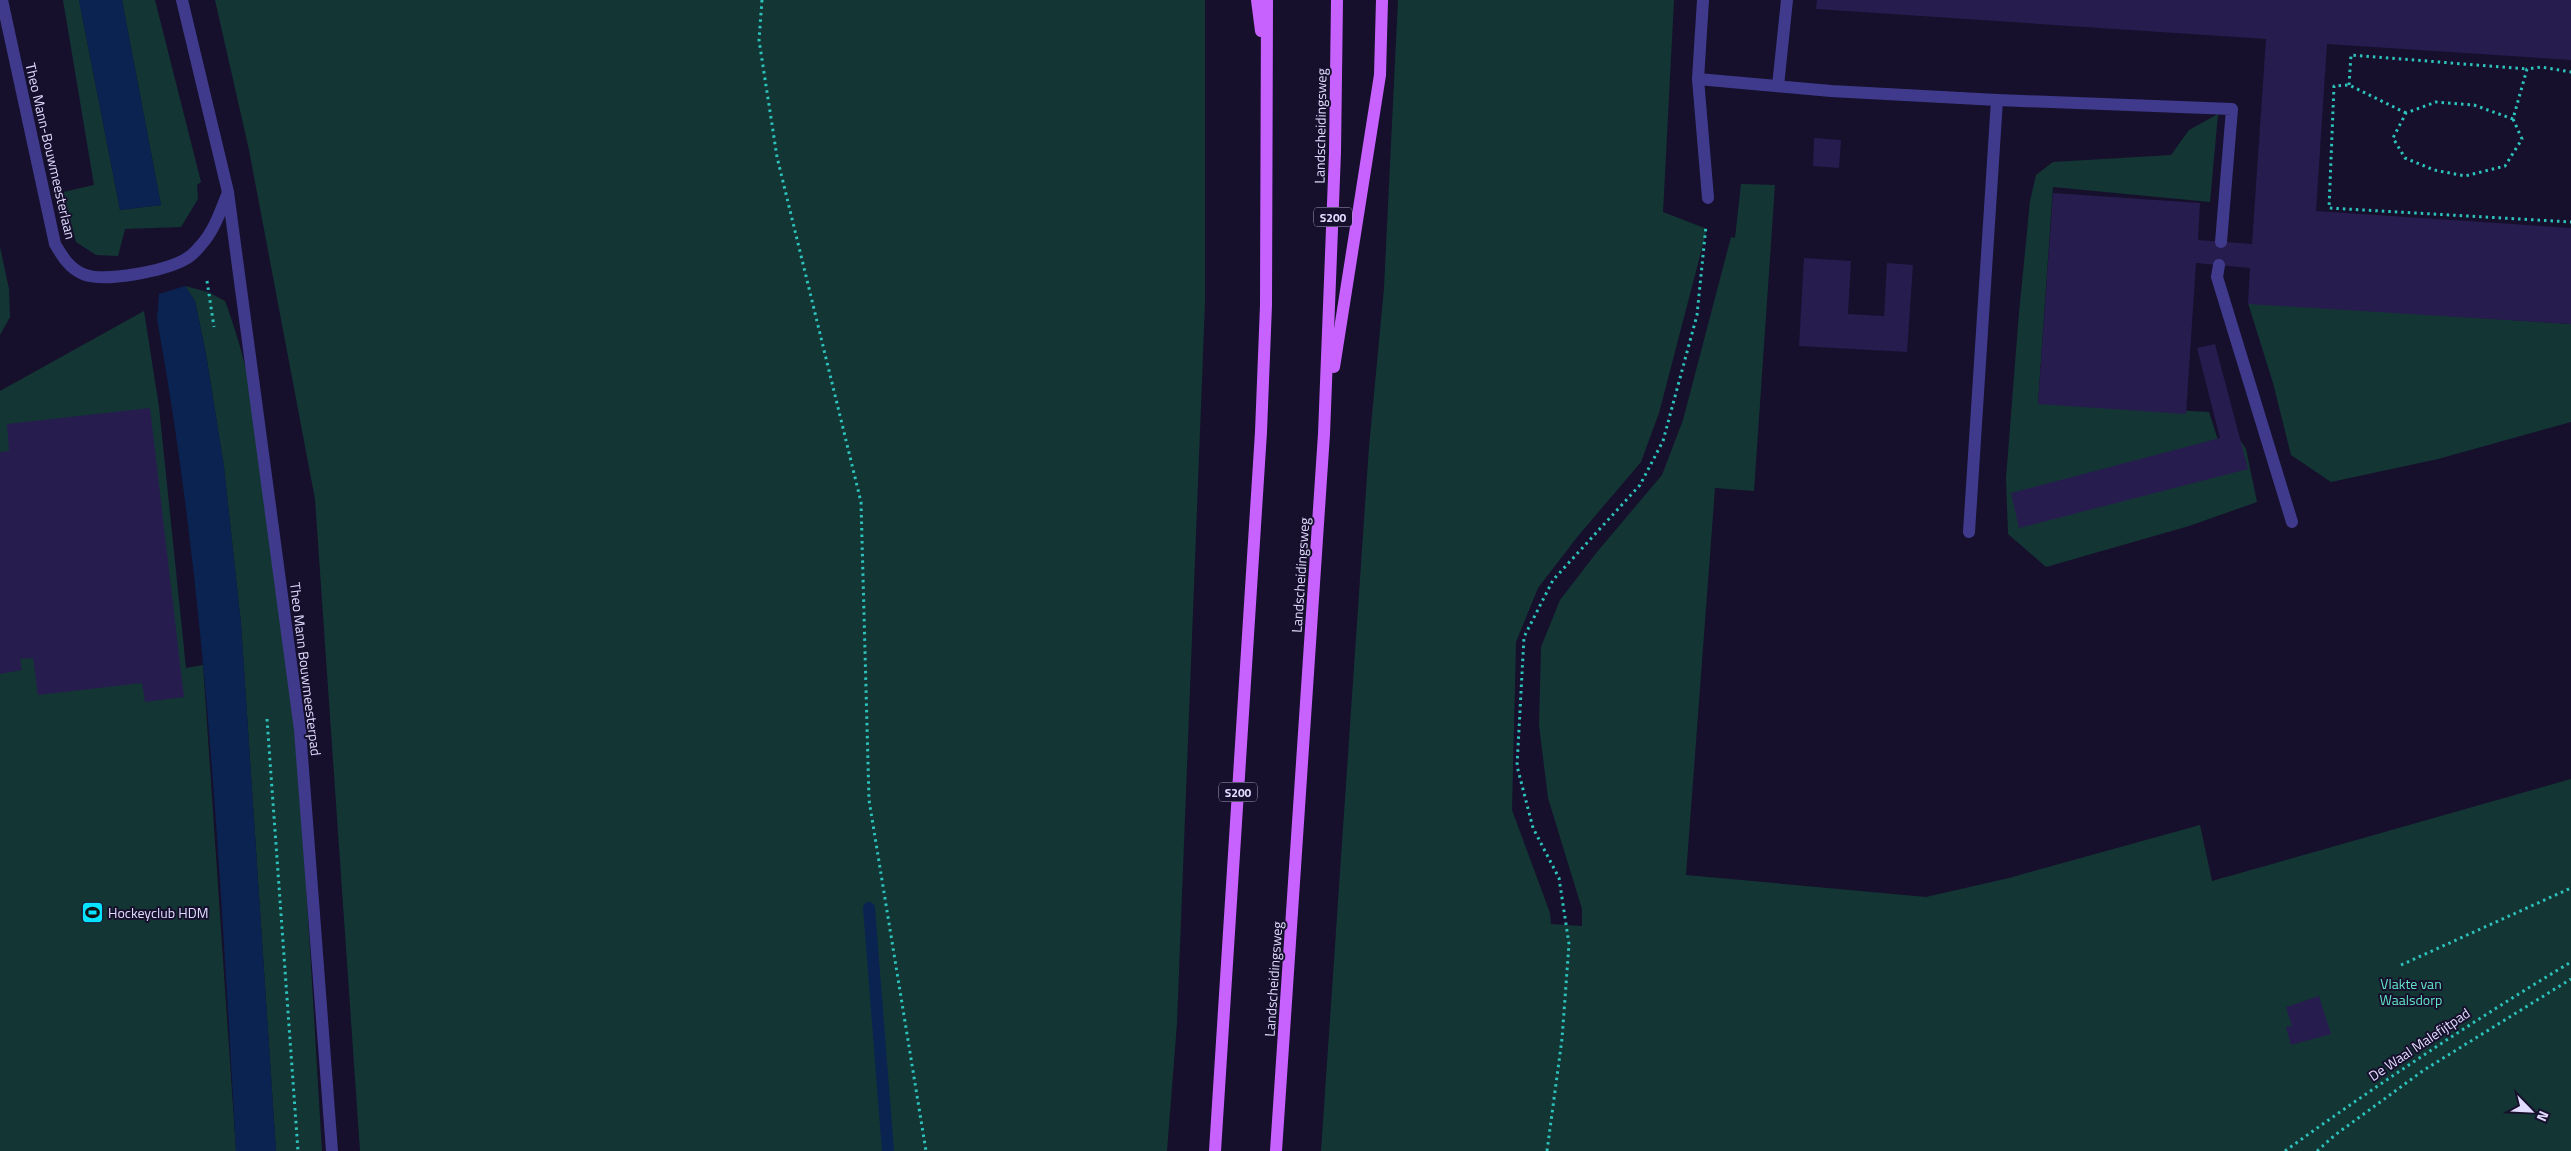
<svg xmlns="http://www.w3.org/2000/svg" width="2571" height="1151" viewBox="0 0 2571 1151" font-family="'Titillium Web',sans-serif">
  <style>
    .green { fill: #133635 }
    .water { fill: #0b2350 }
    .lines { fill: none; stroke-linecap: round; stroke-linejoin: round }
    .stream { stroke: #0b2350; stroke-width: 12 }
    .building { fill: #271c4e }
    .path { stroke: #2dc2bb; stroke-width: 3; stroke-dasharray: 2.5 4; stroke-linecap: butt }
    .lane { stroke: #3f3a8c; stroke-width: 12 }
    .street { stroke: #3f3a8c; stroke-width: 12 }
    .primary { stroke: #c762ff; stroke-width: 12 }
    .labels { text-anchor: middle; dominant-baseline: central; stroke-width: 4; stroke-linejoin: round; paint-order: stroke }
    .shield { fill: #16102c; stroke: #a39ec0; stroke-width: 1 }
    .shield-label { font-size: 12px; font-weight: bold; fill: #e0dbff }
    .street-label { font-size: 14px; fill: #e0dbff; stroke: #16102c }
    .poi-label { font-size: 14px; fill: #e0dbff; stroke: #16102c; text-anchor: start }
    .park-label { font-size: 14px; fill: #62e5c6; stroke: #16102c }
  </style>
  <rect width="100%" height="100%" fill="#16102c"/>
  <!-- green -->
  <g class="green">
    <path d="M63 0H79L120 210 161 205 122 0H155L201 182 197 185 198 199 181 227 125 229 118 256 96 255 76 242 64 197 63 192 94 185Z"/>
    <path d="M215 0H1205V302L1177 1023 1167 1151H360L315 499 249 150Z"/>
    <path d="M1398 0H1674L1663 212 1707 229 1659 413 1641 462 1578 536 1538 588 1516 642 1512 810 1550 913 1551 924 1582 926V909L1548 798 1539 725 1541 647 1560 600 1597 552 1662 475 1683 420 1731 237 1735 238 1741 184 1775 185 1754 491 1715 488 1686 875 1926 897 2009 878 2200 825 2212 881 2571 779V1151H1321L1369 447 1384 288Z"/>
    <path d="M2218 114 2210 202 2053 187 2038 403 2209 412 2218 440 2236 434 2246 449 2257 502 2189 526 2046 567 2008 534 2006 478 2019 313 2030 201 2036 175 2053 162 2171 155 2189 130Z"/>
    <path d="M0 247 9 289 10 317 0 335Z"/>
    <path d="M185 286 208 292 225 301C258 389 267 482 278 575 302 766 310 959 322 1151H276L241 624 224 467 206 354 195 301Z"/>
    <path d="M2248 303 2571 324V422L2438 459 2331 482 2291 455 2273 383Z"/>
    <path d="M144 311 159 407 186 668 203 665 236 1151H0V391Z"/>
  </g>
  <!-- water -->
  <g class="water">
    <path d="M79 0H122L161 205 120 210Z"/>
    <path d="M185 286 195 301 206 354 224 467 241 624 276 1151H236C220 873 207 594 157 319L159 294Z"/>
  </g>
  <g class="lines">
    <!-- stream -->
    <path class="stream" d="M869 908 888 1151"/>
  </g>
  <!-- building -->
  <g class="building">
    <path d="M1817 0H2571V60L2327 44 2316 211 2571 228V324L2248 304 2250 268 2196 263 2186 414 2038 404 2053 193 2200 203 2198 240 2252 244 2266 39 1816 9Z"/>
    <path d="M1814 138 1841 140 1839 168 1813 166Z"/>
    <path d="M1804 258 1851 261 1848 314 1884 316 1887 263 1913 265 1907 352 1799 346Z"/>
    <path d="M2215 344 2248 469 2019 528 2011 493 2220 438 2197 348Z"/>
    <path d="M150 408 184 697 145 702 142 683 38 695 33 658 20 659 22 670 0 674V452L9 451 7 424Z"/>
    <path d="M2319 996 2331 1034 2291 1045 2286 1027 2292 1026 2286 1007Z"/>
  </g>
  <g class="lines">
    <!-- path -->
    <g class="path">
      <path d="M762 0 759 40 777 157 861 502 869 800 926 1151"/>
      <path d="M2349 85 2351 55 2527 69"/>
      <path d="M2406 113 2349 85 2334 86 2329 208 2571 222"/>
      <path d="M2513 119 2474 105 2436 102 2406 113 2393 138 2405 158 2434 170 2465 176 2505 166 2522 139 2513 119 2527 69 2541 67 2571 72"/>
      <path d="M207 281 214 327"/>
      <path d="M267 719 298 1151"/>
      <path d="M2401 965 2571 888"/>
      <path d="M1547 1151 1562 1039 1569 944 1559 878 1533 828 1517 766 1524 637 1553 580 1640 485 1663 441 1697 315 1706 226"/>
      <path d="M2285 1151C2378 1084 2473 1021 2571 962"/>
      <path d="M2317 1151 2335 1135 2424 1070 2571 979"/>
    </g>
    <!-- lane -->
    <g class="lane">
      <path d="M1698 79 1831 91 1997 100 1969 532"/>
      <path d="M1778 86 1787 0"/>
      <path d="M1997 100 2232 109 2221 242"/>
      <path d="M2219 265 2217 277 2292 522"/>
    </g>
    <!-- street -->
    <g class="street">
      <path d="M2 0 55 244C62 256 69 268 83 274 104 283 163 271 184 260 190 257 197 250 201 245 214 231 220 212 227 195"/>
      <path d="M182 0 228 192 300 730 332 1151"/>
      <path d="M1703 0 1698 79 1708 198"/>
    </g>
    <!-- primary -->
    <g class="primary">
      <path d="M1257 0 1261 31"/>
      <path d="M1334 367 1380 75 1382 0"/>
      <path d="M1215 1151 1261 432 1266 305 1267 0"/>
      <path d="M1276 1151 1324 434 1335 152 1337 0"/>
    </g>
  </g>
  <!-- icons -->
  <defs>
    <symbol id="stadium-square" viewBox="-11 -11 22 22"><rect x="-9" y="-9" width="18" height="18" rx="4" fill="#07e2ff" stroke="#16102c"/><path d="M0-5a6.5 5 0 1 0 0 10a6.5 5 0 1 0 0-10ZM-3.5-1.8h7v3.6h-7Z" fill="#111"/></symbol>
  </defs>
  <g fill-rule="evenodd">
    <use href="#stadium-square" x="80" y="900" width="25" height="25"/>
  </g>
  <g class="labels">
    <!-- shield labels -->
    <g class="shield">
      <rect x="1314" y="207.5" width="38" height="19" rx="4"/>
      <rect x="1219" y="782.5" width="38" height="19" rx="4"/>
    </g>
    <g class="shield-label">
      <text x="1333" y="217">S200</text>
      <text x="1238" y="792">S200</text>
    </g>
    <!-- street labels -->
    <g class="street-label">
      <text transform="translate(1320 126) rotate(-89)">Landscheidingsweg</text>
      <text transform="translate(51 151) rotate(77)">Theo Mann-Bouwmeesterlaan</text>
      <text transform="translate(1300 575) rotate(-86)">Landscheidingsweg</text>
      <text transform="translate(306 669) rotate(83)">Theo Mann Bouwmeesterpad</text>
      <text transform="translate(1273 979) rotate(-86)">Landscheidingsweg</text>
      <text transform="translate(2419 1044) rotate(-34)">De Waal Malefijtpad</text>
    </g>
    <!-- poi labels -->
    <g class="poi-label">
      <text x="108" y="912">Hockeyclub HDM</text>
    </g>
    <!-- park labels -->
    <g class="park-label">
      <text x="2411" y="983">Vlakte van<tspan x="2411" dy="16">Waalsdorp</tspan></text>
    </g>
  </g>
  <!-- north arrow -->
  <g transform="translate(2531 1111) rotate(114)" stroke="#16102c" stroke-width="4" paint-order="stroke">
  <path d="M0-4L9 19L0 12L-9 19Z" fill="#e0dbff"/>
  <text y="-8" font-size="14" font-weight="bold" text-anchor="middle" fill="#e0dbff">N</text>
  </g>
</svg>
